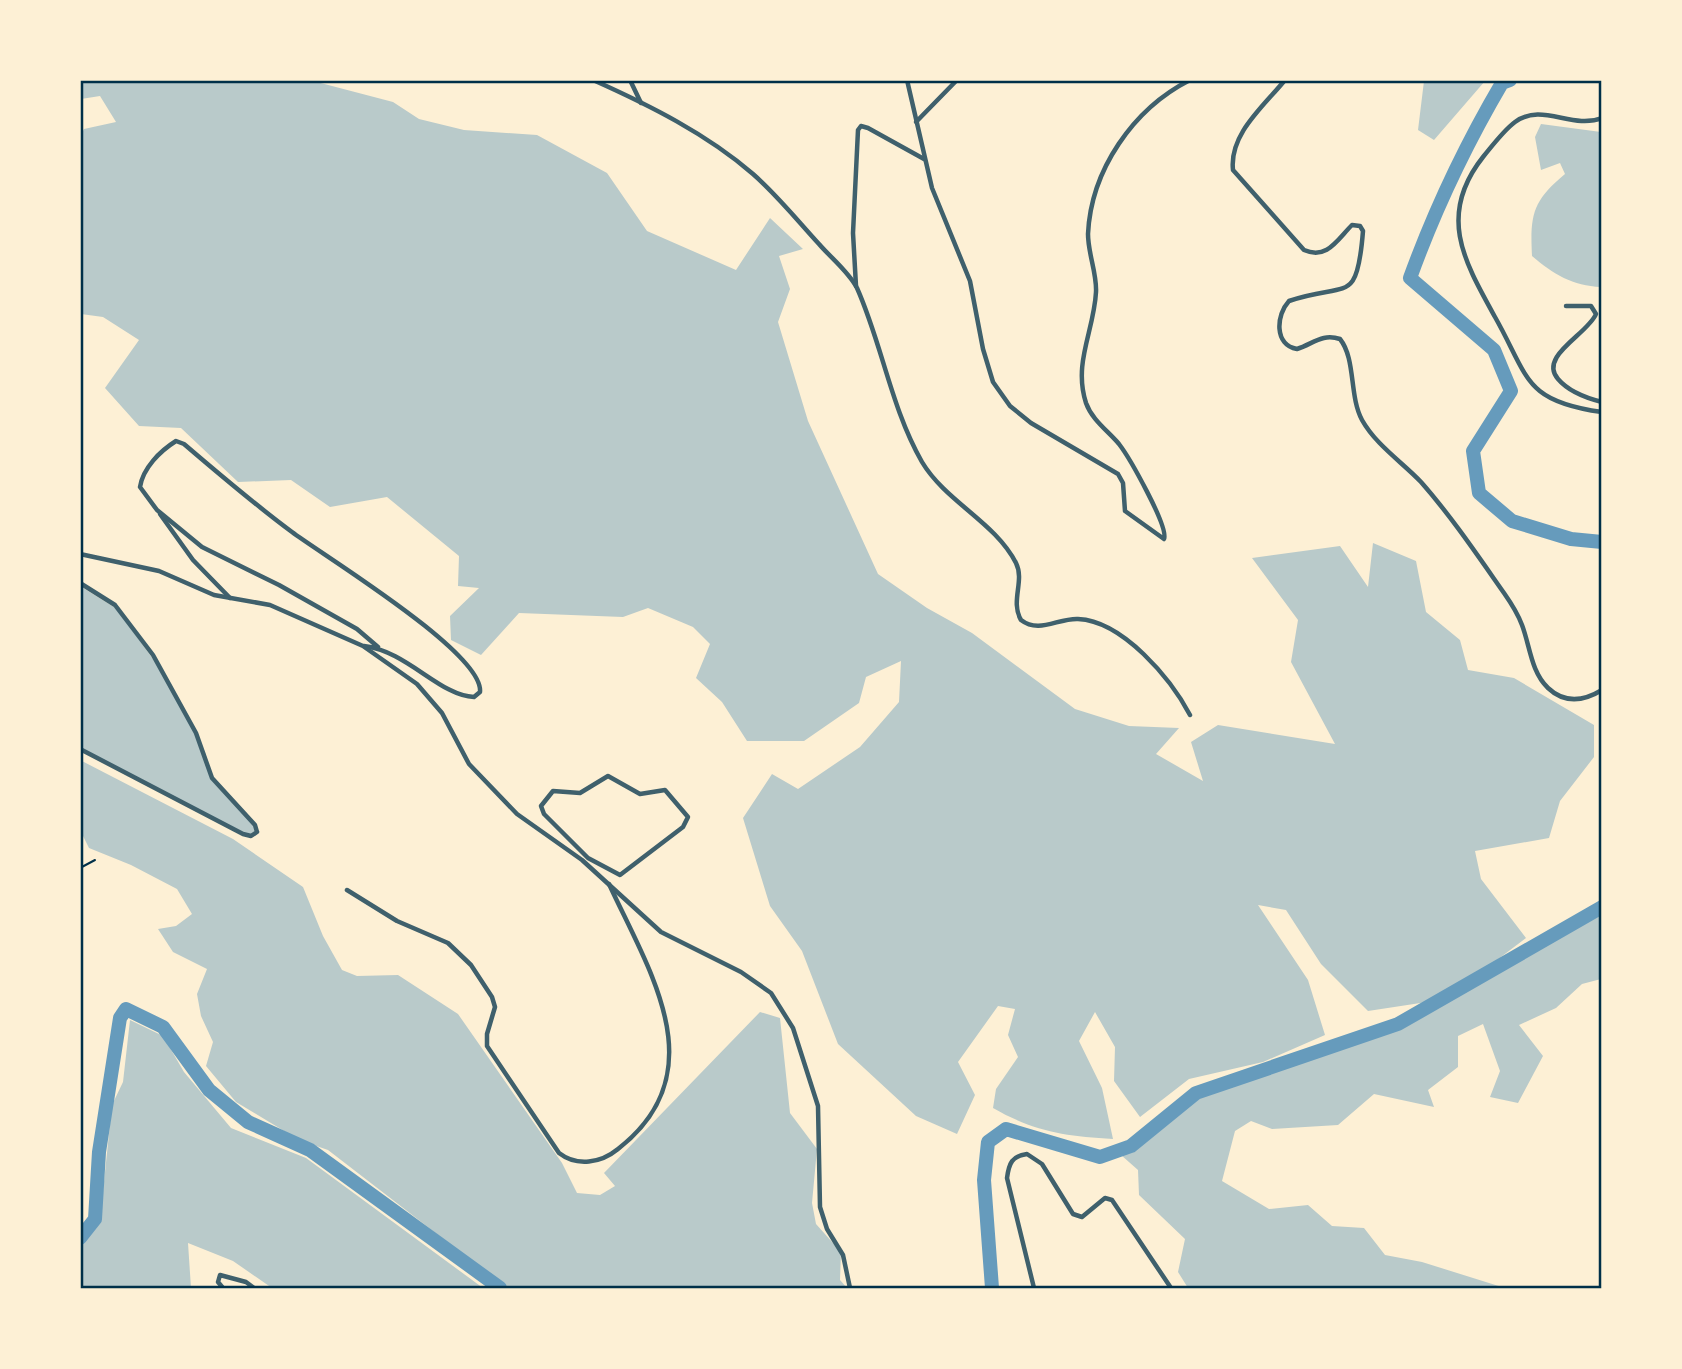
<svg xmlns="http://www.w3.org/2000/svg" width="1682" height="1369" viewBox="0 0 1682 1369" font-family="'Archivo Narrow',sans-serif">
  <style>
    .green { fill: #b9caca }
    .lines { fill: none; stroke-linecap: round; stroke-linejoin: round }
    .river { stroke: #669bbc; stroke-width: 14 }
    .path { stroke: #003049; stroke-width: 2 }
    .minor { stroke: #3f606c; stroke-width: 4.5 }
    .neatline { fill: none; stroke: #003049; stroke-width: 2.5 }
  </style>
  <rect width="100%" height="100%" fill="#fdf0d5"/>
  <!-- green -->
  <g class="green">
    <path d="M81 80 313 81 393 102 419 119 464 130 537 135 607 173 647 231 736 270 770 218 803 249 779 256 790 289 778 322 808 421 878 574 927 608 972 633 1075 709 1129 726 1179 728 1156 754 1203 781 1191 742 1218 725 1335 744 1291 662 1298 620 1252 558 1340 546 1368 587 1373 543 1416 561 1426 612 1460 640 1468 670 1514 678 1594 725V757L1560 801 1549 838 1475 851 1481 879 1526 938 1485 969 1427 1002 1368 1011 1321 964 1286 910 1258 905 1308 980 1325 1035 1263 1062 1189 1079 1140 1117 1114 1081 1115 1047 1095 1012 1079 1041 1102 1088 1113 1139C1065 1136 1035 1132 993 1108L996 1089 1018 1057 1008 1035 1015 1009 998 1006 958 1062 975 1095 957 1134 916 1116 838 1044 802 951 770 906 743 818 772 774 798 789 860 747 899 702 901 661 866 677 859 703 804 741H747L722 702 696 678 710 644 693 627 648 608 623 617 519 613 481 655 451 640 450 616 479 588 458 586 459 556 387 497 330 507 291 480 238 482 181 428 139 426 105 388 139 340 103 317 81 314V135L84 129 116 122 100 96 81 99Z"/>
    <path d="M1424 81V80L1485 81 1434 140 1418 130Z"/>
    <path d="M1541 124 1601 132V287C1573 286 1553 274 1532 256 1530 216 1532 201 1565 174L1560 163 1541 170 1535 137Z"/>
    <path d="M80 586 117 609 163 673 205 752 214 783 260 832 251 837 81 751Z"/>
    <path d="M80 760 233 839 303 887 323 936 342 970 357 976 398 975 458 1014 562 1163 577 1193 600 1195 615 1186 604 1173 760 1012 780 1018 790 1113 817 1149 812 1203 816 1224 841 1252 840 1280 847 1288H507L328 1150 299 1140 236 1102 206 1066 213 1042 201 1016 197 994 207 969 173 952 158 929 176 926 192 914 177 889 131 865 89 848 81 832Z"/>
    <path d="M1601 913V979L1582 984 1556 1008 1519 1025 1543 1056 1518 1103 1490 1097 1500 1071 1483 1024 1458 1036V1067L1428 1090 1434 1107 1374 1094 1338 1125 1272 1129 1251 1121 1235 1131 1222 1181 1269 1209 1308 1205 1332 1226 1364 1228 1385 1255 1422 1262 1505 1288H1188L1178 1272 1185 1239 1139 1195 1138 1170 1121 1155 1134 1150 1196 1099 1402 1029Z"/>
    <path d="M130 1020 163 1036 184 1072 231 1128 306 1158 483 1288H272L233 1261 188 1243 191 1288H81V1246L100 1220 112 1105 123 1082Z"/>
  </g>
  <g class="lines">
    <!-- river -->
    <g class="river">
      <path d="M1510 80 1502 83C1465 146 1435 209 1410 278L1494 350 1511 391 1473 451 1479 493 1512 521 1571 539 1602 542"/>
      <path d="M80 1238 95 1219 99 1152 120 1018 126 1009 163 1027 209 1090 248 1122 310 1150 500 1288"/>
      <path d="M992 1288 984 1180 988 1142 1006 1129 1100 1157 1131 1146 1196 1093 1398 1024 1602 907"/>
    </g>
    <!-- path -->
    <path class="path" d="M80 868 95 860"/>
    <!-- minor -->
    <g class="minor">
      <path d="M593 80C649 105 707 134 753 174 777 195 797 220 819 244 830 257 849 272 857 288 882 344 891 408 922 462 946 502 995 522 1016 563 1025 581 1010 601 1021 620 1039 634 1058 618 1078 619 1123 621 1171 679 1190 715"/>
      <path d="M630 80 641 103"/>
      <path d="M907 80 932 188 970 281 983 349 993 382 1010 406 1031 423 1118 474 1123 483 1125 511 1164 539C1169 527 1129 457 1119 444 1108 431 1092 420 1086 403 1073 363 1094 331 1096 292 1097 273 1088 254 1088 234 1091 170 1133 109 1190 80"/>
      <path d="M1285 80C1264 106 1229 134 1233 170L1304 250C1327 260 1337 240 1352 225L1360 226 1363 231C1357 307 1347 281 1289 301 1276 315 1274 345 1297 349 1313 344 1322 333 1340 339 1356 359 1349 396 1362 420 1376 445 1402 462 1421 482 1451 516 1478 556 1504 593 1511 603 1518 614 1522 625 1530 646 1531 672 1548 688 1565 704 1584 701 1602 690"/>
      <path d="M1602 118C1572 130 1542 102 1515 122 1503 131 1493 145 1483 157 1437 215 1464 261 1495 317 1529 377 1523 401 1602 412"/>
      <path d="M916 122 957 80"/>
      <path d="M856 286 853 233 858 130 861 126 868 128 924 159"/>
      <path d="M1566 306H1591L1596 314C1588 334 1538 356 1558 379 1569 392 1586 398 1602 402"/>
      <path d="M160 514 193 560 230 598"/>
      <path d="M80 554 159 571 214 595 270 605 363 646 417 684 442 713 469 764 517 814 582 860 661 932 741 972 771 993 793 1028 818 1106 820 1207 827 1229 843 1255 850 1288"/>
      <path d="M80 583 115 605 153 655 196 733 212 778 255 825 257 832 251 836 243 834 80 749"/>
      <path d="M364 646C407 651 440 696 474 697L480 692C484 653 324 556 292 532 254 504 219 474 184 444L176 441C160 451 143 468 140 487L157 510 202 547 279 585 357 629 378 647"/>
      <path d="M608 776 640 794 665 790 688 817 683 827 620 875 588 858 544 814 541 806 553 791 580 793Z"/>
      <path d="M347 890 397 921 448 943 471 965 492 997 495 1007 487 1034V1046L559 1153C577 1167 601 1163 618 1149 717 1072 649 971 609 884"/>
      <path d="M223 1288 218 1282 220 1275 246 1282 254 1288"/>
      <path d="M1034 1288 1007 1178C1009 1163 1012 1156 1027 1154L1042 1164 1073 1214 1082 1217 1105 1198 1112 1200 1171 1288"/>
    </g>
  </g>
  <!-- border -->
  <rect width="1682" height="1369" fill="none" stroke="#fdf0d5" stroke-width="164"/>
  <rect x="82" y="82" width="1518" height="1205" class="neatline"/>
</svg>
